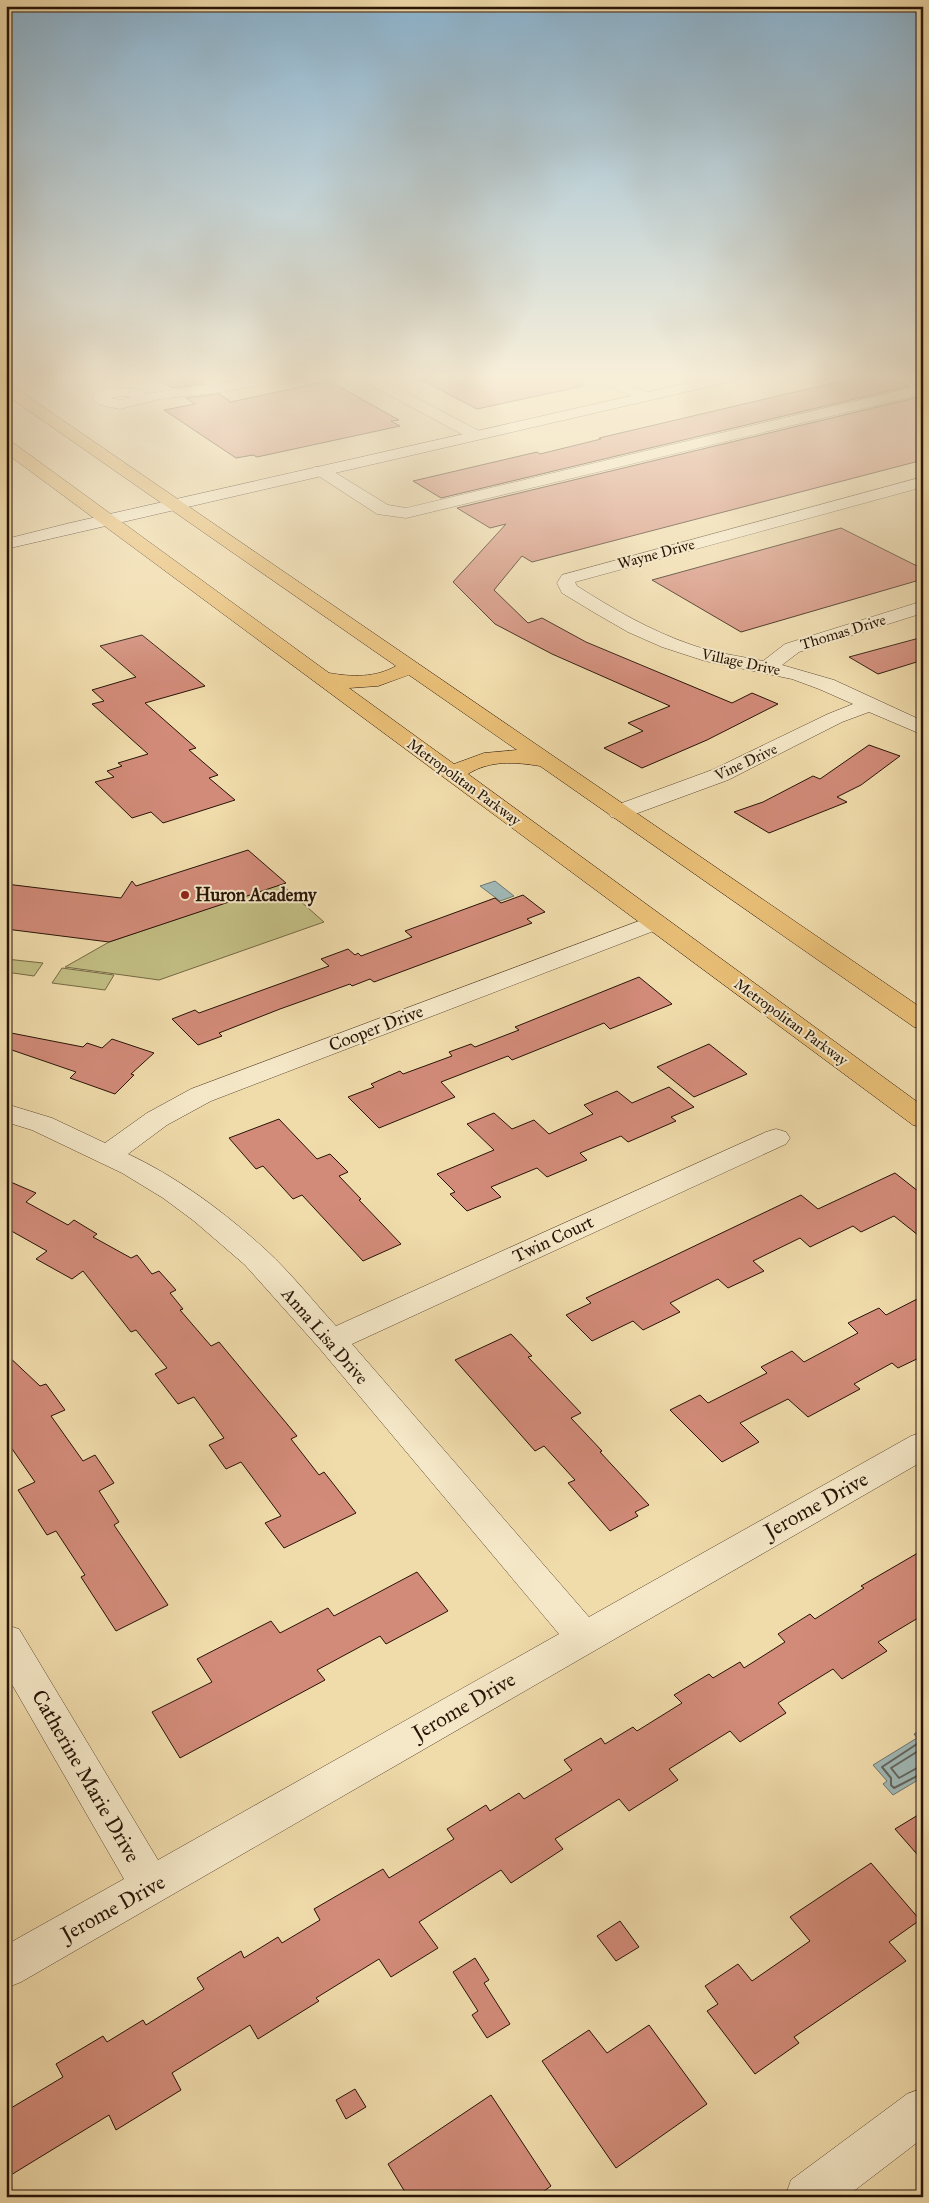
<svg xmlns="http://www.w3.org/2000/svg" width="929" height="2203" viewBox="0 0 929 2203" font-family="'IM FELL Great Primer',serif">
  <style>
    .green { fill: #c2be83; stroke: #746844 }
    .water { fill: #a0b8b5; stroke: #70766f }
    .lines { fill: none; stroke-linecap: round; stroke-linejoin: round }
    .shore { stroke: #64665e; stroke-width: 2 }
    .building { fill: #d28b79; stroke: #271306 }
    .street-casing { stroke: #59452f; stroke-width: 1 }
    .secondary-casing { stroke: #271306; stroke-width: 1 }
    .primary-casing { stroke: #271306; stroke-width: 1 }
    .street { fill: #f5e8c8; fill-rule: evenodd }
    .secondary { fill: #f5e8c8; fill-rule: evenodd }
    .primary { fill: #e8be76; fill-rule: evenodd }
    .poi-dot { fill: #8f2418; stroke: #f5e8c8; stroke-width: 2 }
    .labels { text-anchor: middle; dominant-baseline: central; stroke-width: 4; stroke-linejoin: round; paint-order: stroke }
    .far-street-label { font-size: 15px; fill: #271306; stroke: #f5e8c8 }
    .poi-label { font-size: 18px; font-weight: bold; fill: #271306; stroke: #f5e8c8; text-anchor: start }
    .street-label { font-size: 18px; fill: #271306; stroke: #f5e8c8 }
    .near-street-label { font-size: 21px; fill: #271306; stroke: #f5e8c8 }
  </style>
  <rect width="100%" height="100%" fill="#f0dbab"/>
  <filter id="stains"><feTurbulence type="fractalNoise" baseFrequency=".004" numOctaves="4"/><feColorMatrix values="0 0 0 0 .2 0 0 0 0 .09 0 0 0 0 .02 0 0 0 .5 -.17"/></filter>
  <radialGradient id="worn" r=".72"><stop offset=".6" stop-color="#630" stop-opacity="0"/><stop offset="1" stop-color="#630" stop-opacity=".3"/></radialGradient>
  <!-- green -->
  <g class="green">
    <path d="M281 884 324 922 159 980 65 967 109 942Z"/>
    <path d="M6 959 43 963 34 976 6 972Z"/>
    <path d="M62 968 114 975 105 990 52 983Z"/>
  </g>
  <!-- water -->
  <g class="water">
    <path d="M495 881 514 896 500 901 480 886Z"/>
    <path d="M923 1729V1777L893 1795 883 1784 887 1781 873 1765 917 1738 914 1734Z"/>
  </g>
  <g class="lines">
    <!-- shore -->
    <g class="shore">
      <path d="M923 1735 920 1742 882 1767 891 1778V1785L894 1788 923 1773"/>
      <path d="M923 1748 891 1768 899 1778 917 1768 923 1767"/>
    </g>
  </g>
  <!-- building -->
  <g class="building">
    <path d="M154 377H203V384L172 388Z"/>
    <path d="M416 377H582L583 386 477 409Z"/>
    <path d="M859 377H885L909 386 441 498 413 481 537 452 540 454 601 439 599 438Z"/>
    <path d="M329 381 399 420 391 421 400 426 257 457 253 455 236 458 164 410 195 404 186 398 219 394 231 402 235 401Z"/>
    <path d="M923 396V460L532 562 522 556 494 590 528 623 542 618 586 642 732 703 752 693 778 704 707 740 642 768 604 748 643 731 628 723 670 706 552 654 495 624 453 582 506 524 490 528 457 508Z"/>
    <path d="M841 528 923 569V579L741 632 652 580Z"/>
    <path d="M142 635 205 686 145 703 196 748 189 750 218 775 209 778 235 800 163 823 151 812 132 818 95 782 114 777 107 771 122 766 118 763 148 754 92 704 104 701 92 690 136 677 100 646Z"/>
    <path d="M923 637V660L878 674 849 657Z"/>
    <path d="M869 745 900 756 861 785 837 797 847 802 769 833 734 812 763 802 813 776 820 779Z"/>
    <path d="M248 850 286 883 109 942 6 929V884L121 898 132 881 136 886Z"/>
    <path d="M523 895 545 912 527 919 532 923 374 982 370 979 352 986 350 984 280 1009 219 1033 222 1036 198 1045 172 1019 195 1010 199 1013 329 966 321 959 348 949 355 955 358 953 361 956 412 937 405 931 495 898 501 903Z"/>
    <path d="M639 977 672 1004 610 1029 604 1023 512 1060 508 1056 441 1082 455 1097 379 1128 348 1097 374 1087 371 1084 400 1071 403 1074 452 1056 449 1052 471 1044 475 1047 519 1030 515 1027Z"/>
    <path d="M6 1032 83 1047 87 1043 102 1048 112 1039 154 1053 131 1074 134 1075 115 1094 70 1078 76 1072 6 1048Z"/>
    <path d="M709 1044 747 1074 694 1097 657 1067Z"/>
    <path d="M669 1087 694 1107 671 1117 676 1121 628 1142 621 1136 580 1153 587 1160 547 1177 537 1168 491 1187 501 1197 467 1211 450 1194 455 1192 437 1174 494 1150 467 1124 494 1113 512 1129 534 1120 549 1134 593 1114 584 1105 617 1091 632 1103Z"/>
    <path d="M279 1119 317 1159 330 1154 348 1172 339 1176 361 1199 359 1200 401 1244 363 1261 302 1195 293 1199 263 1166 256 1169 229 1138Z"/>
    <path d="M895 1173 923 1195V1239L894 1216 861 1232 853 1226 810 1247 800 1238 753 1261 764 1271 728 1288 718 1279 670 1303 680 1312 643 1330 633 1321 592 1341 566 1315 591 1303 586 1298 801 1195 818 1209Z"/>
    <path d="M6 1180 36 1193 26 1202 68 1225 74 1220 97 1234 93 1237 131 1258 137 1255 152 1274 159 1271 176 1290 170 1293 183 1309 180 1310 211 1346 219 1342 297 1436 291 1439 319 1475 324 1472 356 1513 284 1548 265 1523 281 1516 241 1462 226 1469 209 1445 224 1438 194 1397 178 1404 155 1374 167 1368 136 1330 131 1332 83 1271 72 1279 36 1259 47 1251 6 1228Z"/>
    <path d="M923 1296V1356L898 1368 892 1363 854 1384 860 1389 808 1417 788 1399 740 1423 759 1442 722 1462 670 1410 700 1395 708 1403 767 1373 761 1367 792 1351 804 1362 858 1333 848 1323 879 1308 886 1315Z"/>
    <path d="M511 1334 532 1356 528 1357 581 1413 571 1418 602 1451 600 1452 649 1505 635 1512 638 1516 610 1531 568 1483 575 1480 544 1446 535 1451 455 1360Z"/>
    <path d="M6 1354 40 1386 46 1384 65 1410 51 1416 83 1461 95 1455 114 1483 99 1491 119 1522 114 1525 168 1605 116 1631 81 1577 85 1575 56 1531 47 1535 18 1490 35 1482 6 1440Z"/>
    <path d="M923 1550V1615L878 1642 887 1651 842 1679 833 1669 778 1703 786 1713 740 1742 730 1731 669 1769 678 1780 629 1811 619 1799 555 1839 563 1849 511 1883 501 1870 419 1922 438 1948 391 1977 379 1959 316 1998 319 2001 258 2039 250 2025 172 2073 181 2090 116 2130 109 2115 6 2178V2111L63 2077 56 2064 103 2036 107 2042 143 2020 146 2025 204 1989 197 1978 241 1951 244 1958 278 1937 282 1943 320 1920 314 1909 383 1869 389 1878 454 1839 447 1829 486 1805 490 1811 519 1793 524 1799 572 1770 564 1760 601 1738 605 1744 633 1727 637 1731 682 1703 674 1695 709 1674 713 1678 740 1662 744 1668 785 1642 778 1634 810 1614 815 1619 864 1588 861 1586Z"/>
    <path d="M417 1572 448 1611 386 1644 380 1636 317 1670 325 1680 180 1758 152 1712 212 1682 197 1659 271 1621 280 1633 328 1608 334 1616Z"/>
    <path d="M923 1812V1861L895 1829Z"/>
    <path d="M871 1863 920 1920 889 1942 906 1961 794 2037 799 2043 755 2074 707 2011 718 2004 705 1986 738 1964 752 1981 810 1941 790 1917Z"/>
    <path d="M620 1921 639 1947 616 1961 597 1936Z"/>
    <path d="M475 1958 489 1980 484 1983 510 2024 487 2038 472 2015 478 2011 453 1972Z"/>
    <path d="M649 2025 707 2104 616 2168 542 2061 589 2030 607 2053Z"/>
    <path d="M355 2089 366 2107 346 2119 336 2100Z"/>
    <path d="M491 2095 551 2186 536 2197H408L388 2164Z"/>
  </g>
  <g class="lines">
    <defs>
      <g id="street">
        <path d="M260 377H290L288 380 283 381 221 392 160 399 120 409 100 405 92 398C103 383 128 387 143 391L146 394ZM123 396 131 397 120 400 110 398Z"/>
        <path d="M359 377H377L481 432 483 435 481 438H469L361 380Z"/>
        <path d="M595 377H613L650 394 653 397 650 400H640L597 380Z"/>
        <path d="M923 385V394L406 518 377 514 314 473 312 470 314 467H326L388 505 406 508Z"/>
        <path d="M923 477V487L575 582 577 586C613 609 651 631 692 645 715 653 739 656 763 661L785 644 923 601V613L799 652 782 665 834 680 923 721V735L869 712 842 722 728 780 627 817 619 819 611 817 608 812 611 807 712 770 828 714 853 704 819 689 792 679 705 661 662 647 628 632 595 613 562 593 557 583 562 575Z"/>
        <path d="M655 915 664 917 667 922 664 927 211 1101 167 1125 128 1154C179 1178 224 1212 266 1250 291 1273 313 1301 336 1326L766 1132 776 1129 786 1132 790 1138 786 1144 352 1344 589 1617 911 1436 923 1432V1461L21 1982 6 1988V1945L124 1879 6 1674V1625L19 1629 158 1860 559 1634 320 1349 245 1265 194 1221 163 1198 122 1173 32 1130 6 1122V1104L52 1118 105 1143 147 1113 191 1089Z"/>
        <path d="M923 2088V2138L846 2197H785L791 2180 907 2094Z"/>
      </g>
      <path id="secondary" d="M715 377H740L738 380 733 381 6 549V539L70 523Z"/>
      <path id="primary" d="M6 384 11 385 923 1009V1029L914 1027 540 766C515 762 490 760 468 774L923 1106V1128L913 1125 6 453V440L12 442 329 673C352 677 375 678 396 666L6 395ZM409 675 517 750 484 753 454 764 349 688 378 686Z"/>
    </defs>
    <!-- street casing -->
    <use href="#street" class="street-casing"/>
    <!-- secondary casing -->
    <use href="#secondary" class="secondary-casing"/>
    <!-- primary casing -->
    <use href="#primary" class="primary-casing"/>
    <!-- street -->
    <use href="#street" class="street"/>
    <!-- secondary -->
    <use href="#secondary" class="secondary"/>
    <!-- primary -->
    <use href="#primary" class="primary"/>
  </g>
  <!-- sky -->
  <linearGradient id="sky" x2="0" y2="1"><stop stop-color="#8bb6d4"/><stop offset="0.55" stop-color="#f8efd9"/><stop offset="1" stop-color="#f8efd9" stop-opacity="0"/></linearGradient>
  <rect width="929" height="685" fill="url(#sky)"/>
  <!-- markers -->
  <circle class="poi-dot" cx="185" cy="895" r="5"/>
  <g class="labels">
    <!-- far-street labels -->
    <g class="far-street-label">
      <text transform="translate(656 554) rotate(-15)">Wayne Drive</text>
      <text transform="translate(843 632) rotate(-17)">Thomas Drive</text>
      <text transform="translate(741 662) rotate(12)">Village Drive</text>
      <text transform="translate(746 762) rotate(-25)">Vine Drive</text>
      <text transform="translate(464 782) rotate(36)">Metropolitan Parkway</text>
      <text transform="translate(791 1022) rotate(36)">Metropolitan Parkway</text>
    </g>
    <!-- poi labels -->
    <g class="poi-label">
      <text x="195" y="895">Huron Academy</text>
    </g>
    <!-- street labels -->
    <g class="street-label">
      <text transform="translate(376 1028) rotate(-21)">Cooper Drive</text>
      <text transform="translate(553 1239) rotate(-25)">Twin Court</text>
      <text transform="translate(325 1336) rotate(49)">Anna Lisa Drive</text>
    </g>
    <!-- near-street labels -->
    <g class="near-street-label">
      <text transform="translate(816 1505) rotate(-29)">Jerome Drive</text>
      <text transform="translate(464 1706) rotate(-30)">Jerome Drive</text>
      <text transform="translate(86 1776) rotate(60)">Catherine Marie Drive</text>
      <text transform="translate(113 1908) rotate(-29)">Jerome Drive</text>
    </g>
  </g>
  <!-- margin -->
  <rect width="929" height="2203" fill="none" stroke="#f0dbab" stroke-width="25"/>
  <rect x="8" y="8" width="914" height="2188" fill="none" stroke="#271306" stroke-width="2.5"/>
  <rect x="12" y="12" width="904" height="2178" fill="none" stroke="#271306"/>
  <rect width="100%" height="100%" filter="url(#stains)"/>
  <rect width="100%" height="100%" fill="url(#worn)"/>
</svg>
